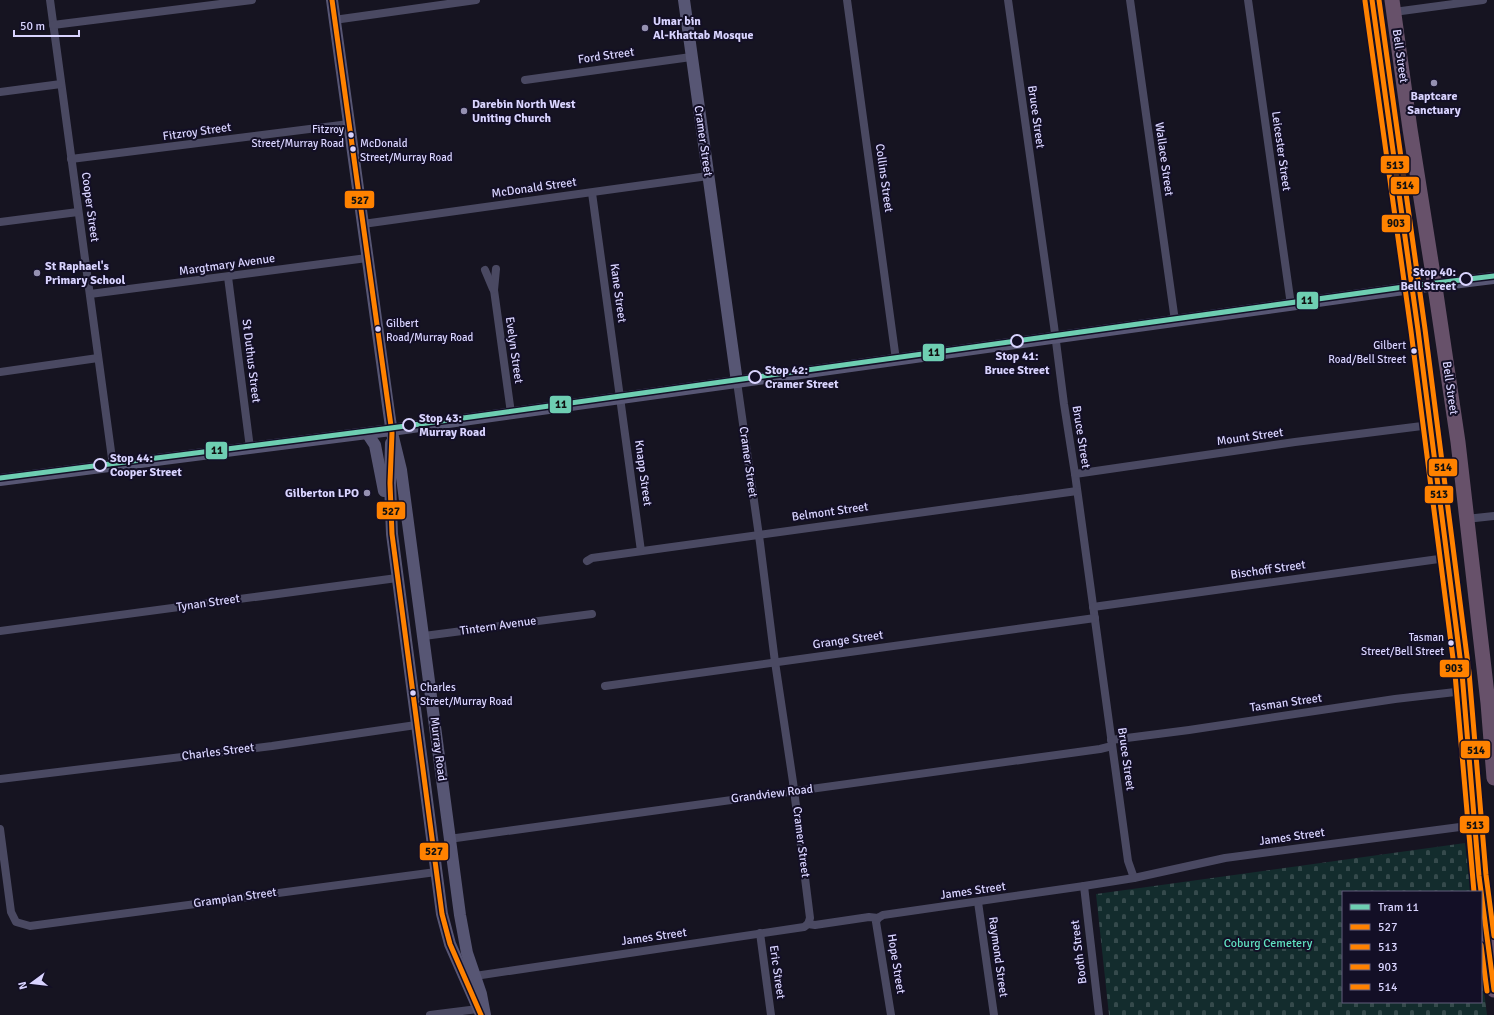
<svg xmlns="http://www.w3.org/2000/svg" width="1494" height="1015" viewBox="0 0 1494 1015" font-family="Signika,sans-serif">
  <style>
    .cemetery { fill: url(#cemetery-stones) }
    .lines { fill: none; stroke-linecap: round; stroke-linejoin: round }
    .street { stroke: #4a4962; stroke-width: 8 }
    .secondary { stroke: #575674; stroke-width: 12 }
    .highway { stroke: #67516a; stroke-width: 15 }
    .bus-1-casing { stroke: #130f26; stroke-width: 8 }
    .bus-2-casing { stroke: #130f26; stroke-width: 8 }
    .bus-3-casing { stroke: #130f26; stroke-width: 8 }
    .bus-4-casing { stroke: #130f26; stroke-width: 8 }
    .bus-1 { stroke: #ff8200; stroke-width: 5 }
    .bus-2 { stroke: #ff8200; stroke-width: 5 }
    .bus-3 { stroke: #ff8200; stroke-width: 5 }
    .bus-4 { stroke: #ff8200; stroke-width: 5 }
    .tram-1-casing { stroke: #130f26; stroke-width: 8 }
    .tram-1 { stroke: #6eceb2; stroke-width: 5 }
    .poi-dot { fill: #9591b1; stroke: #130f26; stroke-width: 1.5 }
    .bus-dot { fill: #d9d4ff; stroke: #130f26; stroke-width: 1.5 }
    .stop-dot { fill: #130f26; stroke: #d9d4ff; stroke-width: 2 }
    .labels { text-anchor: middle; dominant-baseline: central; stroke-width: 4; stroke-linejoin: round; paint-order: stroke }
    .bus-label { font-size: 11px; fill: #d9d4ff; stroke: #130f26; text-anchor: end }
    .poi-label { font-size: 12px; font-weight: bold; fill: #d9d4ff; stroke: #130f26; text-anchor: start }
    .street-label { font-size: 12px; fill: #d9d4ff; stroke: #130f26 }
    .stop-label { font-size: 12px; font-weight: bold; fill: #d9d4ff; stroke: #130f26; text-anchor: start }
    .park-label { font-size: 12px; fill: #5fe0c0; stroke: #130f26 }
    .line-badge { stroke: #130f26; stroke-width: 1.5 }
    .pale-badge-label { font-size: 11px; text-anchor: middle; font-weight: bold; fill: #111 }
  </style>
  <defs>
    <pattern id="cemetery-stones" width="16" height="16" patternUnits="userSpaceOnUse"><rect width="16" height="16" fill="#132c2d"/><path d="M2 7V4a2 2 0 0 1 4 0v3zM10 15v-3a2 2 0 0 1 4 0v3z" fill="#354a4c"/></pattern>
  </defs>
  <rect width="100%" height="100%" fill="#161421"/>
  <!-- cemetery -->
  <path class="cemetery" d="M1465 843 1471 892H1343V1002H1481V967L1487 1015H1109L1096 894Z"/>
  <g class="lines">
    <!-- street -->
    <g class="street">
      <path d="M50 0 113 466"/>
      <path d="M847 0 896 360"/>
      <path d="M1008 0 1054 326 1064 404 1075 474 1128 861 1134 878"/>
      <path d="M1130 0 1175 321"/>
      <path d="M1248 0 1291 305"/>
      <path d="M1394 12 1483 0"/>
      <path d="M334 20 476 0"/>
      <path d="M53 25 252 0"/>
      <path d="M525 80 691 57"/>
      <path d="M0 92 61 84"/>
      <path d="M71 159 349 124"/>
      <path d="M592 193 641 551"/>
      <path d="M0 222 78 212"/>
      <path d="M363 224 708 176"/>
      <path d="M496 269 494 290 511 413"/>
      <path d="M485 270 493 289"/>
      <path d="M228 277 250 448"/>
      <path d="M90 294 367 258"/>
      <path d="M0 372 98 358"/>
      <path d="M737 382 760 543 775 662 793 782 810 918 808 924"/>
      <path d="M1075 474 1295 442 1430 425"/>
      <path d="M1466 519 1494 516"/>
      <path d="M587 561 592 558 1077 491"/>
      <path d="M1093 607 1446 558"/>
      <path d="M0 631 397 578"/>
      <path d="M424 636 592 614"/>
      <path d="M605 686 1095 618"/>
      <path d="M1111 740 1189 730 1395 699 1464 691"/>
      <path d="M0 779 272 746 416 725"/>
      <path d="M0 829 11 912 16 922 30 926 436 872"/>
      <path d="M449 839 1100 749 1112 746"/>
      <path d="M1084 886 1099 1015"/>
      <path d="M978 902 994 1015"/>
      <path d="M878 918 876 922 891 1015"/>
      <path d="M760 933 771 1015"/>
      <path d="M475 976 804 927 808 924 815 925 869 917 878 918 883 915 1084 886 1134 878 1225 858 1475 825"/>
      <path d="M430 1015 478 1009"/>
    </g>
    <!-- secondary -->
    <g class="secondary">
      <path d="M332 0 389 413 392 433 401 470 460 915 467 953 481 994 485 1015"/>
      <path d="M684 0 737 382"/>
      <path d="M367 433 375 445 384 491"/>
      <path d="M391 443 390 483 392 534 442 914 450 944 480 1012"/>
      <path d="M0 480 391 430 1411 288 1494 278"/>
    </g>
    <!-- highway -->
    <g class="highway">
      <path d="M1372 0 1418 330 1462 673 1479 876 1494 990"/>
      <path d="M1392 0 1410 129 1435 287 1458 442 1488 703 1494 778"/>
    </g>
    <defs>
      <path id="bus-1" d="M332 0 392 433 390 483 392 534 442 914 450 944 481 1015"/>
      <path id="bus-2" d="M1372 0 1418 330 1462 673 1479 876 1494 990"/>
      <g id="bus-3">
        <path d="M1365 1 1411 331 1455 674 1474 892"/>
        <path d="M1481 945 1487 991"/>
      </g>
      <path id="bus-4" d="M1379 0 1425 329 1469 672 1486 875 1494 936"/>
    </defs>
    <!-- bus-1 casing -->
    <use href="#bus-1" class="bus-1-casing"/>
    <!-- bus-2 casing -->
    <use href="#bus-2" class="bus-2-casing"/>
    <!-- bus-3 casing -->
    <use href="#bus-3" class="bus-3-casing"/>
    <!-- bus-4 casing -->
    <use href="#bus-4" class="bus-4-casing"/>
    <!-- bus-1 -->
    <use href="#bus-1" class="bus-1"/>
    <!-- bus-2 -->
    <use href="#bus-2" class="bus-2"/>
    <!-- bus-3 -->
    <use href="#bus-3" class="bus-3"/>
    <!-- bus-4 -->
    <use href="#bus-4" class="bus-4"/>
    <defs>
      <path id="tram-1" d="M0 478 391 428 1411 286 1494 276"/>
    </defs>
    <!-- tram-1 casing -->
    <use href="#tram-1" class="tram-1-casing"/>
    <!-- tram-1 -->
    <use href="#tram-1" class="tram-1"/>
  </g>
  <!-- markers -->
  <g class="poi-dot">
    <circle cx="645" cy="28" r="4"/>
    <circle cx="1434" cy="83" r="4"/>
    <circle cx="464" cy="111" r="4"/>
    <circle cx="37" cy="273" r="4"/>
    <circle cx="367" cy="493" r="4"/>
  </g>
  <g class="bus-dot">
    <circle cx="351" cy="135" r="3.5"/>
    <circle cx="353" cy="149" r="3.5"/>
    <circle cx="378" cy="329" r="3.5"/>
    <circle cx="1414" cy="351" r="3.5"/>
    <circle cx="1451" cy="643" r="3.5"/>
    <circle cx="413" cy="693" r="3.5"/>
  </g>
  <g class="stop-dot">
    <circle cx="1466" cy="279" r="6"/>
    <circle cx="1017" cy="341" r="6"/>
    <circle cx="755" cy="377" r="6"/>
    <circle cx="409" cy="425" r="6"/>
    <circle cx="100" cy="465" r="6"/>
  </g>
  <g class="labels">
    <!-- bus labels -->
    <g class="bus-label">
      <text x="344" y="129">Fitzroy<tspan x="344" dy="14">Street/Murray Road</tspan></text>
      <text x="360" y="143" text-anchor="start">McDonald<tspan x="360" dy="14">Street/Murray Road</tspan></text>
      <text x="386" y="323" text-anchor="start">Gilbert<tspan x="386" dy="14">Road/Murray Road</tspan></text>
      <text x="1406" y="345">Gilbert<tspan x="1406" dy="14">Road/Bell Street</tspan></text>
      <text x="1444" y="637">Tasman<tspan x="1444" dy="14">Street/Bell Street</tspan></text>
      <text x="420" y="687" text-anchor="start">Charles<tspan x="420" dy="14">Street/Murray Road</tspan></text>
    </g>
    <!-- poi labels -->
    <g class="poi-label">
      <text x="653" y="21">Umar bin<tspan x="653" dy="14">Al-Khattab Mosque</tspan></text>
      <text x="1434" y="96" text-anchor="middle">Baptcare<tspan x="1434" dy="14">Sanctuary</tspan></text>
      <text x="472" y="104">Darebin North West<tspan x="472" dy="14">Uniting Church</tspan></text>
      <text x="45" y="266">St Raphael's<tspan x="45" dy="14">Primary School</tspan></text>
      <text x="359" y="493" text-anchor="end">Gilberton LPO</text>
    </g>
    <!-- street labels -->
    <g class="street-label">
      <text transform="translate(606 56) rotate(-8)">Ford Street</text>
      <text transform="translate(1400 56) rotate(82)">Bell Street</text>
      <text transform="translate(1036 117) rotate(82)">Bruce Street</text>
      <text transform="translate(197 132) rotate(-8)">Fitzroy Street</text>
      <text transform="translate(703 141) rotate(82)">Cramer Street</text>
      <text transform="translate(1281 151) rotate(82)">Leicester Street</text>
      <text transform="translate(1164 159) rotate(82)">Wallace Street</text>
      <text transform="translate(884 178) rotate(82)">Collins Street</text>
      <text transform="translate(534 188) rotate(-8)">McDonald Street</text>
      <text transform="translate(90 207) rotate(82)">Cooper Street</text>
      <text transform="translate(227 265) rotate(-8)">Margtmary Avenue</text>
      <text transform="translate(618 293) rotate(82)">Kane Street</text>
      <text transform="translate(514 350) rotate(82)">Evelyn Street</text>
      <text transform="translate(251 361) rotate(83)">St Duthus Street</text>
      <text transform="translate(1450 388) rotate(82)">Bell Street</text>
      <text transform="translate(1081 437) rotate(81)">Bruce Street</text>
      <text transform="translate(1250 437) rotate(-8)">Mount Street</text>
      <text transform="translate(748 462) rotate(82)">Cramer Street</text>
      <text transform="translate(643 473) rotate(82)">Knapp Street</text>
      <text transform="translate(830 512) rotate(-8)">Belmont Street</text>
      <text transform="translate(1268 570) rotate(-8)">Bischoff Street</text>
      <text transform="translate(208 603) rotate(-8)">Tynan Street</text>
      <text transform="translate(498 626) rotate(-8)">Tintern Avenue</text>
      <text transform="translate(848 640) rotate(-8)">Grange Street</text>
      <text transform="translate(1286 703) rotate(-8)">Tasman Street</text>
      <text transform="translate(438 749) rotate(83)">Murray Road</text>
      <text transform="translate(218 752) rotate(-7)">Charles Street</text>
      <text transform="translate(1126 759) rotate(82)">Bruce Street</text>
      <text transform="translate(772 794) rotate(-7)">Grandview Road</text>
      <text transform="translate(1292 837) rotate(-8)">James Street</text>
      <text transform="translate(801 842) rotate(83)">Cramer Street</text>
      <text transform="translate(973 891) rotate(-8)">James Street</text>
      <text transform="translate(235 898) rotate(-8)">Grampian Street</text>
      <text transform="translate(654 937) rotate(-8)">James Street</text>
      <text transform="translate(1079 952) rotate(-97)">Booth Street</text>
      <text transform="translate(998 957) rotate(82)">Raymond Street</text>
      <text transform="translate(896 964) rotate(81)">Hope Street</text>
      <text transform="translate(777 972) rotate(82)">Eric Street</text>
    </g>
    <!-- stop labels -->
    <g class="stop-label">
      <text x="1456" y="272" text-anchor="end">Stop 40:<tspan x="1456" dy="14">Bell Street</tspan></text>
      <text x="1017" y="356" text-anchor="middle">Stop 41:<tspan x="1017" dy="14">Bruce Street</tspan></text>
      <text x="765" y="370">Stop 42:<tspan x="765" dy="14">Cramer Street</tspan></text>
      <text x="419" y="418">Stop 43:<tspan x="419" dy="14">Murray Road</tspan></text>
      <text x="110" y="458">Stop 44:<tspan x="110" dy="14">Cooper Street</tspan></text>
    </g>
    <!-- park labels -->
    <g class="park-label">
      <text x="1268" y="943">Coburg Cemetery</text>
    </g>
  </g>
  <g class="line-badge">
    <rect x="1380" y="155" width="30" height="19" rx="4" fill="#ff8200"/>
    <rect x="1390" y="176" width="30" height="19" rx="4" fill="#ff8200"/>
    <rect x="344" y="190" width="31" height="19" rx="4" fill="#ff8200"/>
    <rect x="1381" y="214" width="30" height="19" rx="4" fill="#ff8200"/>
    <rect x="1296" y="291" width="23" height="19" rx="4" fill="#6eceb2"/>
    <rect x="922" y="343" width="23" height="19" rx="4" fill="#6eceb2"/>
    <rect x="549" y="395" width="23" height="19" rx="4" fill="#6eceb2"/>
    <rect x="205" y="441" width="23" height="19" rx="4" fill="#6eceb2"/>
    <rect x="1428" y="458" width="30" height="19" rx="4" fill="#ff8200"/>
    <rect x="1424" y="485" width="30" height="19" rx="4" fill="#ff8200"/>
    <rect x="376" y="501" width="30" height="19" rx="4" fill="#ff8200"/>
    <rect x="1439" y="659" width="31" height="19" rx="4" fill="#ff8200"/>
    <rect x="1460" y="740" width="31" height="19" rx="4" fill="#ff8200"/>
    <rect x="1459" y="815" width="31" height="19" rx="4" fill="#ff8200"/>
    <rect x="419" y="842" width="30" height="19" rx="4" fill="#ff8200"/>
  </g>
  <g class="pale-badge-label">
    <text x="1395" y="169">513</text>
    <text x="1405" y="189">514</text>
    <text x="360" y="204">527</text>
    <text x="1396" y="227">903</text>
    <text x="1307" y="304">11</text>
    <text x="934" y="356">11</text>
    <text x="561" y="408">11</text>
    <text x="217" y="454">11</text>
    <text x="1443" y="471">514</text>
    <text x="1439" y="498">513</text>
    <text x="391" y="515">527</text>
    <text x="1454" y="672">903</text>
    <text x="1476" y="754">514</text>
    <text x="1475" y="829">513</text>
    <text x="434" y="855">527</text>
  </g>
  <!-- legend -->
  <rect x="1342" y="891" width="140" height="112" fill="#130f26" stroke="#625e7d"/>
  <rect x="1350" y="904" width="20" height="6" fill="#6eceb2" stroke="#625e7d"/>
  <text x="1378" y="911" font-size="12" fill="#d9d4ff">Tram 11</text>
  <rect x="1350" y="924" width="20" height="6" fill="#ff8200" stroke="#625e7d"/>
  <text x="1378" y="931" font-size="12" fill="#d9d4ff">527</text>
  <rect x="1350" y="944" width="20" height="6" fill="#ff8200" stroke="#625e7d"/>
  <text x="1378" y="951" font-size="12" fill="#d9d4ff">513</text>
  <rect x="1350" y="964" width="20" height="6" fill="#ff8200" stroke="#625e7d"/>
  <text x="1378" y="971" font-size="12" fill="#d9d4ff">903</text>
  <rect x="1350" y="984" width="20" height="6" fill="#ff8200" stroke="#625e7d"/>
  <text x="1378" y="991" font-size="12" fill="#d9d4ff">514</text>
  <!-- north arrow -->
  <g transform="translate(32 983) rotate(255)" stroke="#130f26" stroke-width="3" paint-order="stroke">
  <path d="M0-3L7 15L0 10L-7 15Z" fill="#d9d4ff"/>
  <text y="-6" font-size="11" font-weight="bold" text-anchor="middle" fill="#d9d4ff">N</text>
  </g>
  <!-- scale -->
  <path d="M14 30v6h65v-6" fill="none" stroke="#d9d4ff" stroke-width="2"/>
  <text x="20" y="30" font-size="12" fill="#d9d4ff" stroke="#130f26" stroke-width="3" paint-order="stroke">50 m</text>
</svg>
